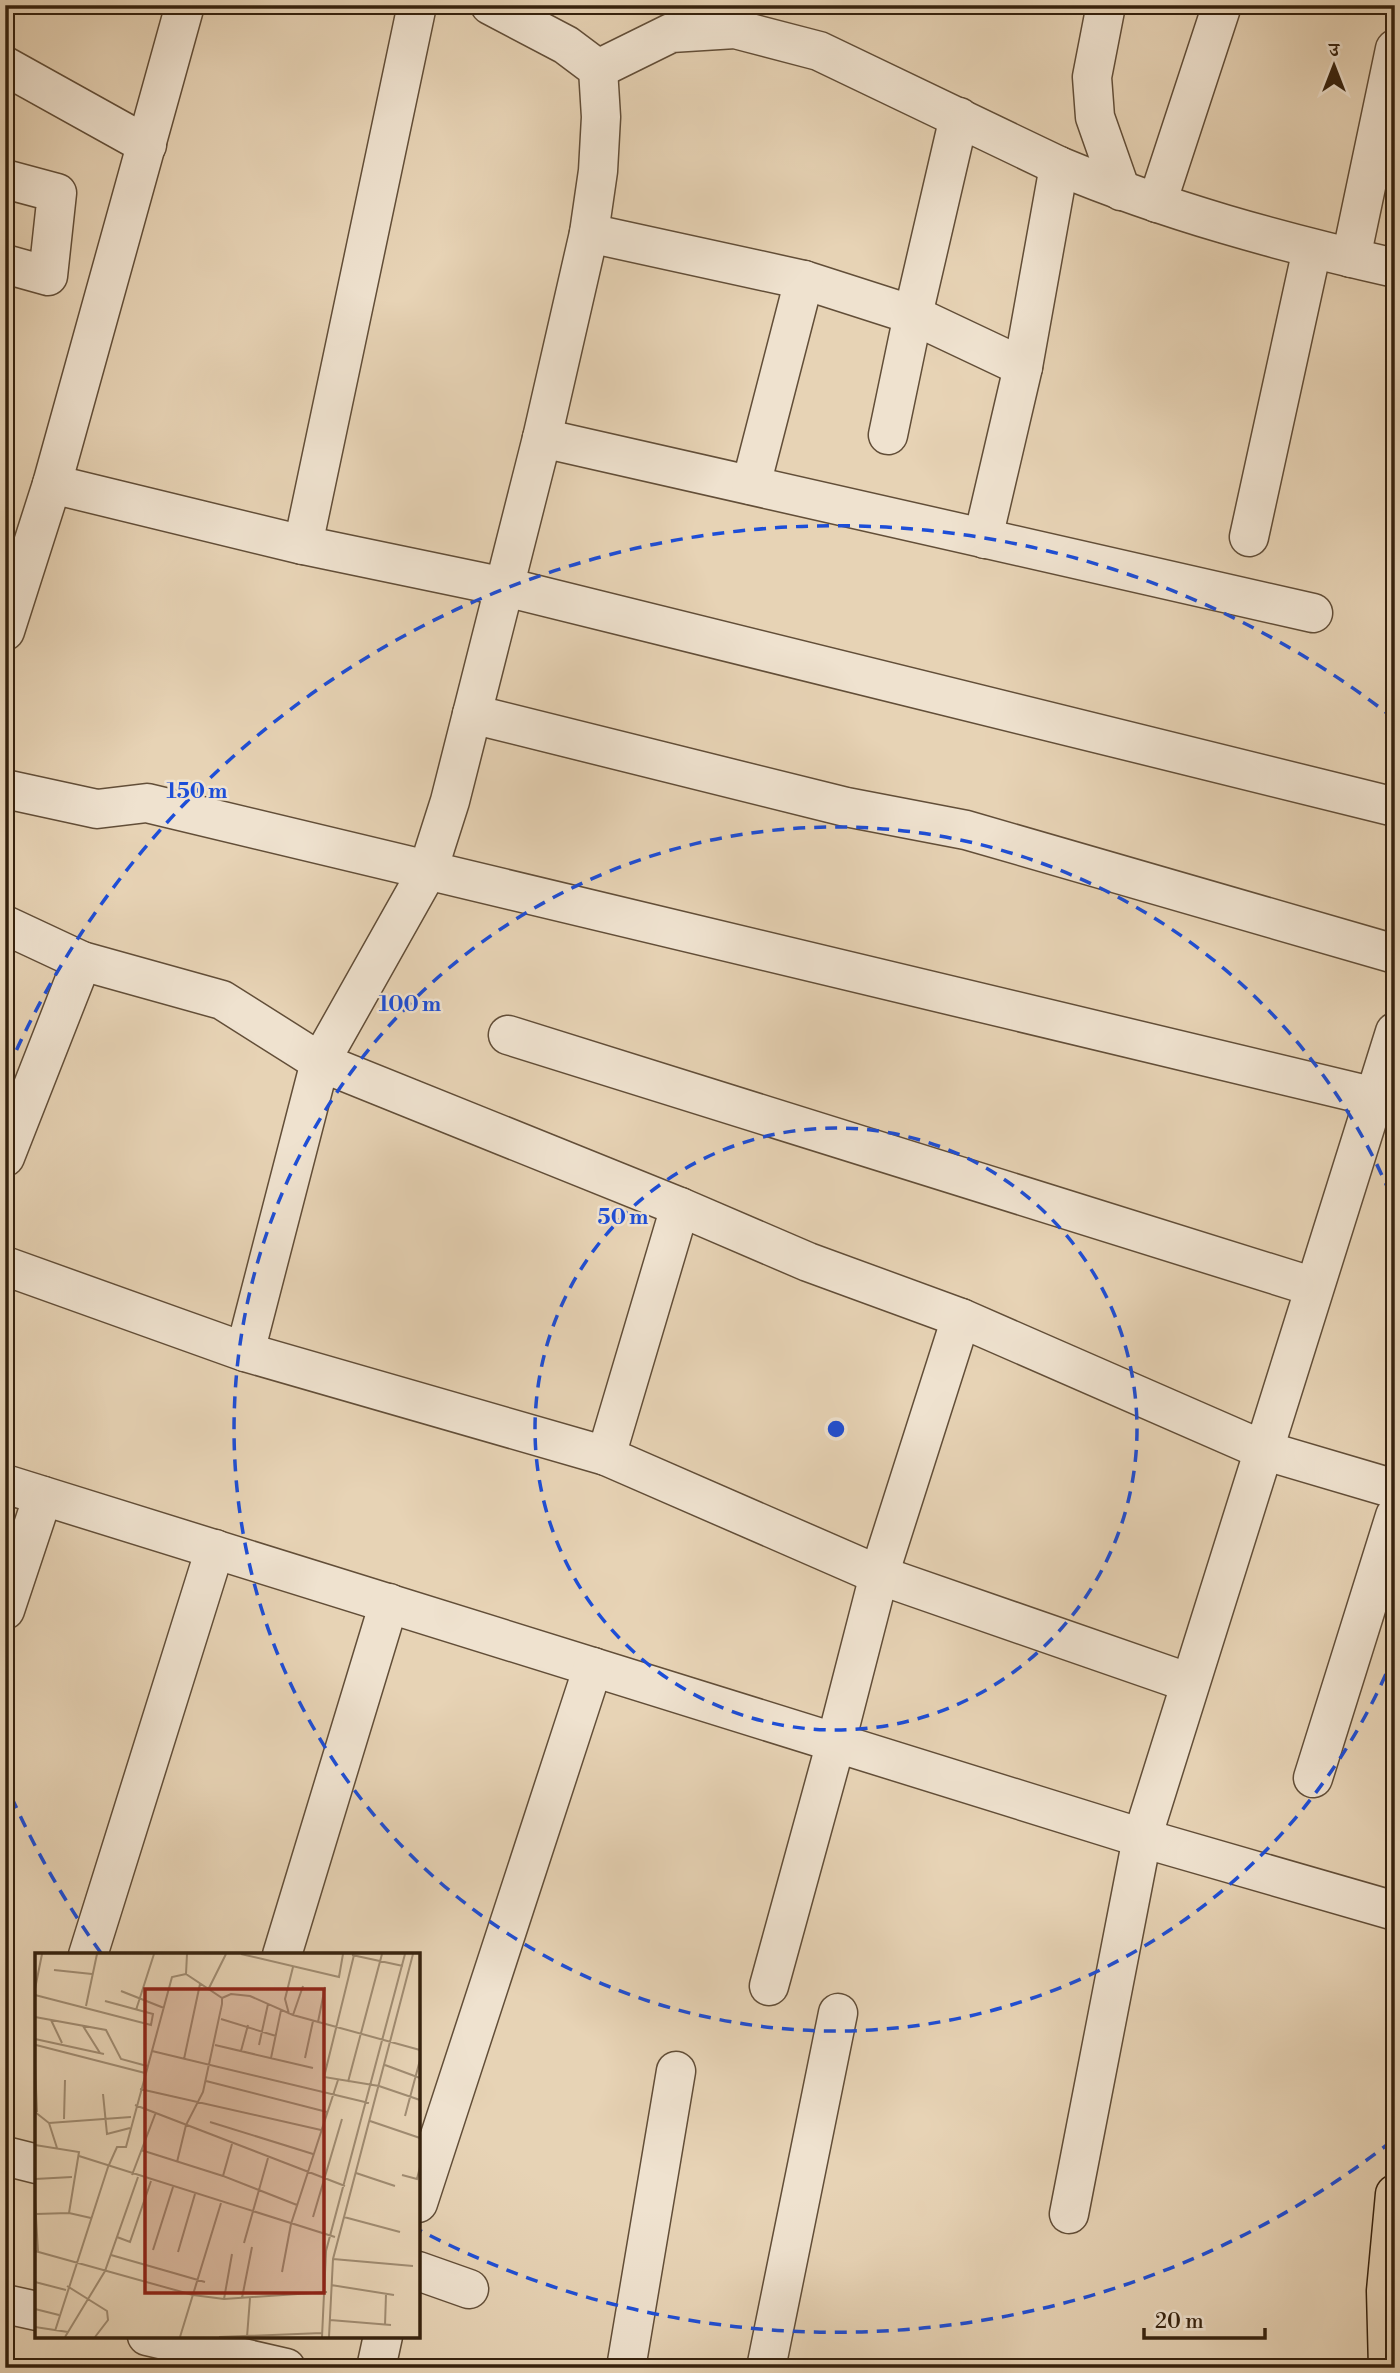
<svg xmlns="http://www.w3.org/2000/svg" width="1400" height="2373" viewBox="0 0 1400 2373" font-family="'Libre Bodoni','Noto Serif Devanagari',serif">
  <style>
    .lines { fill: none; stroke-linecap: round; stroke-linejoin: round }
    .minor-casing { stroke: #624e38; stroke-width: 41 }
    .major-casing { stroke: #36220e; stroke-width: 41 }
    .minor { stroke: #efe2cf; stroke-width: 38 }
    .major { stroke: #e7d3b5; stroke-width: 38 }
    .ring { fill: none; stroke: #1d4ed8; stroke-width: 3.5; stroke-dasharray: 12 9 }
    .inset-road { fill: none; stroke: #a08c72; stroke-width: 2 }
    .view { fill: #8f2418; fill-opacity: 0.15; stroke: #8f2418; stroke-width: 3.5 }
    .inset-edge { fill: none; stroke: #36220e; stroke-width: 3.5 }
    .centre { fill: #1d4ed8; stroke: #efe2cf; stroke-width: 3.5 }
    .ring-label { font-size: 21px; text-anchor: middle; font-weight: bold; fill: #1d4ed8; stroke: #efe2cf; stroke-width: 5; stroke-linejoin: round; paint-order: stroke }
  </style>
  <rect width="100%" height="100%" fill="#e7d3b5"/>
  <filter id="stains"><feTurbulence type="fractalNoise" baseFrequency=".00286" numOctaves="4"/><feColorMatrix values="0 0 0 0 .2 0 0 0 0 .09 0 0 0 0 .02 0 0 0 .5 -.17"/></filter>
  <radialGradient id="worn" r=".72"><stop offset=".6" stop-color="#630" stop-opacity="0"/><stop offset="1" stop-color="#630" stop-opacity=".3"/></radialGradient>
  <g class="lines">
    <defs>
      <g id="minor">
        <path d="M1106 5 1092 77 1095 117 1121 191"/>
        <path d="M5 66 147 145"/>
        <path d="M598 69 671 33 735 29 819 51 1059 166C1167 211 1281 242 1395 268"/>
        <path d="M5 179 57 193 48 276 5 264"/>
        <path d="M1157 203 1222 5"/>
        <path d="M589 233 804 280 913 315 1023 367"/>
        <path d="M1351 258 1395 49"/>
        <path d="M888 435 913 315 959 117"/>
        <path d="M542 438 1313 613"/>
        <path d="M52 484 303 545 505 587 1395 807"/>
        <path d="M751 485 804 280"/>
        <path d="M1249 537 1312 249"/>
        <path d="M985 539 987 521 1023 367 1059 166"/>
        <path d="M303 545 417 5"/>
        <path d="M5 631 52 484 185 5"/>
        <path d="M472 714 846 807 966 830 1395 954"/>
        <path d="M5 789 97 809 147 803 1375 1097"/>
        <path d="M5 925 82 961 222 1000 320 1062 680 1207 808 1262 961 1318 1263 1450 1395 1489"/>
        <path d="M508 1035 1314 1287"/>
        <path d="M5 1157 82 961"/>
        <path d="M680 1207 606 1456 879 1575 1190 1683"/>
        <path d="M5 1266 245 1352 606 1456"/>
        <path d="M245 1352 320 1062 428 870 450 801 542 438 589 233 598 171 601 117 598 69 566 45 490 5"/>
        <path d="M5 1484 1142 1838 1395 1911"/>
        <path d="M5 1610 43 1496"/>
        <path d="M1313 1778 1395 1516"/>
        <path d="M88 1955 215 1549"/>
        <path d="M282 1955 389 1603"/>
        <path d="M769 1986 836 1742 879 1575 961 1318"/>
        <path d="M5 2156 37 2164"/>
        <path d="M418 2203 593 1667"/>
        <path d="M1069 2214 1142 1838 1395 1032"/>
        <path d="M418 2271 469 2289"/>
        <path d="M5 2304 37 2311"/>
        <path d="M147 2336 286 2368"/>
        <path d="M376 2368 383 2336"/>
        <path d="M626 2368 676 2071"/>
        <path d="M766 2368 838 2013"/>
      </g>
      <path id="major" d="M1388 2368 1386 2291 1395 2194"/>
    </defs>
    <!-- minor casing -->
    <use href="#minor" class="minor-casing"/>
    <!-- major casing -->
    <use href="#major" class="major-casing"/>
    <!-- minor -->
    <use href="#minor" class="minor"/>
    <!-- major -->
    <use href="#major" class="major"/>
  </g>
  <!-- distance rings -->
  <g class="ring">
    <circle cx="836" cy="1429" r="301"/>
    <path d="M1394 1655A602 602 0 1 1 1394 1203"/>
    <path d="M1392 2141A903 903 0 0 1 419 2230M101 1953A903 903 0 0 1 8 1789M8 1069A903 903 0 0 1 1392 717"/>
  </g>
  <!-- overview -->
  <g transform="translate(35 1953)">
    <rect width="385" height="385" fill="#e7d3b5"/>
    <path class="inset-road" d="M206 1 304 24 308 1M317 2 368 13M319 2 289 124 344 133 385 147M19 17 57 21M0 36 7 1M173 37 191 1M86 38 129 55M0 42 116 72 118 61 70 48M187 45 196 41 215 43 258 62 385 97M51 53 62 1M101 57 119 1M254 61 250 46 258 14M258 62 268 33M0 64 71 77 86 106 112 113M186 66 241 83M16 67 27 90M283 69 290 34M48 73 65 100M0 86 69 101M1 92 110 120M180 92 278 115M224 92 233 51M117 98 334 150M206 98 213 72M236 105 246 57M270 105 278 68M149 106 165 31M0 112 2 159M350 112 385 125M171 128 292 159M313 129 347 1M105 136 286 177M68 141 72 181 95 175M100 152 310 233M0 159 14 170 22 195M370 163 385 107M29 166 30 127M335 168 385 185M175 169 278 201M14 170 96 164M197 191 188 223 262 252M0 192 44 199 34 260M106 197 188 223M44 203 300 284M142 209 151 172 168 139 187 51V45L151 21 152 1M321 220 360 233M97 222 121 159M367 222 382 226 385 214M0 226 37 224M0 247 3 299M1 261 34 260 56 265M278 264 307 166M309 264 365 279M82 284 95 289 116 228M209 290 233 205M118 297 138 234M0 298 158 342 189 346 292 339M143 299 160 241M76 302 170 329M298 306 378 313M247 319 256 271 303 127M0 329 31 337M296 332 359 342M32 333 72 358 73 367 60 384M207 345 217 294M189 346 197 301M0 356 24 362M295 367 356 372M350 372 351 341M0 374 33 379M20 378 73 214 82 194H91L137 24 151 21M30 384 70 318 103 224M145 384 186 250M184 384 287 380M212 384 215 345M287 384 291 298 370 1M294 384 298 306 378 1"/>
    <path class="view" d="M110 36H289V340H110Z"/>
    <rect width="385" height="385" class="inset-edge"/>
  </g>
  <circle cx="836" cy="1429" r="10" class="centre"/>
  <g class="ring-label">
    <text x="197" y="798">150 m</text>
    <text x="410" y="1011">100 m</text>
    <text x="623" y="1224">50 m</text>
  </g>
  <!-- margin -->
  <rect width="1400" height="2373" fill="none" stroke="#e7d3b5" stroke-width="28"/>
  <rect x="7" y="7" width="1386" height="2359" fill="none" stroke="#36220e" stroke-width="3.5"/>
  <rect x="14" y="14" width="1372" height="2345" fill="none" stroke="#36220e" stroke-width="2"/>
  <!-- north arrow -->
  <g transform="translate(1334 66)" stroke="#efe2cf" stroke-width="5" paint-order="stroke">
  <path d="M0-5L12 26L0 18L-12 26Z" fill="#36220e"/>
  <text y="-10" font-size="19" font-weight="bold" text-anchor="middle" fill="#36220e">उ</text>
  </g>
  <!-- scale -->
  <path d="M1144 2328v10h121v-10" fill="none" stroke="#36220e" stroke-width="3.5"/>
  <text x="1155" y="2328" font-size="21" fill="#36220e" stroke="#efe2cf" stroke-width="5" paint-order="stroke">20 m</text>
  <rect width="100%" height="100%" filter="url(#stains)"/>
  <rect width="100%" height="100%" fill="url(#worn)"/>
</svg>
